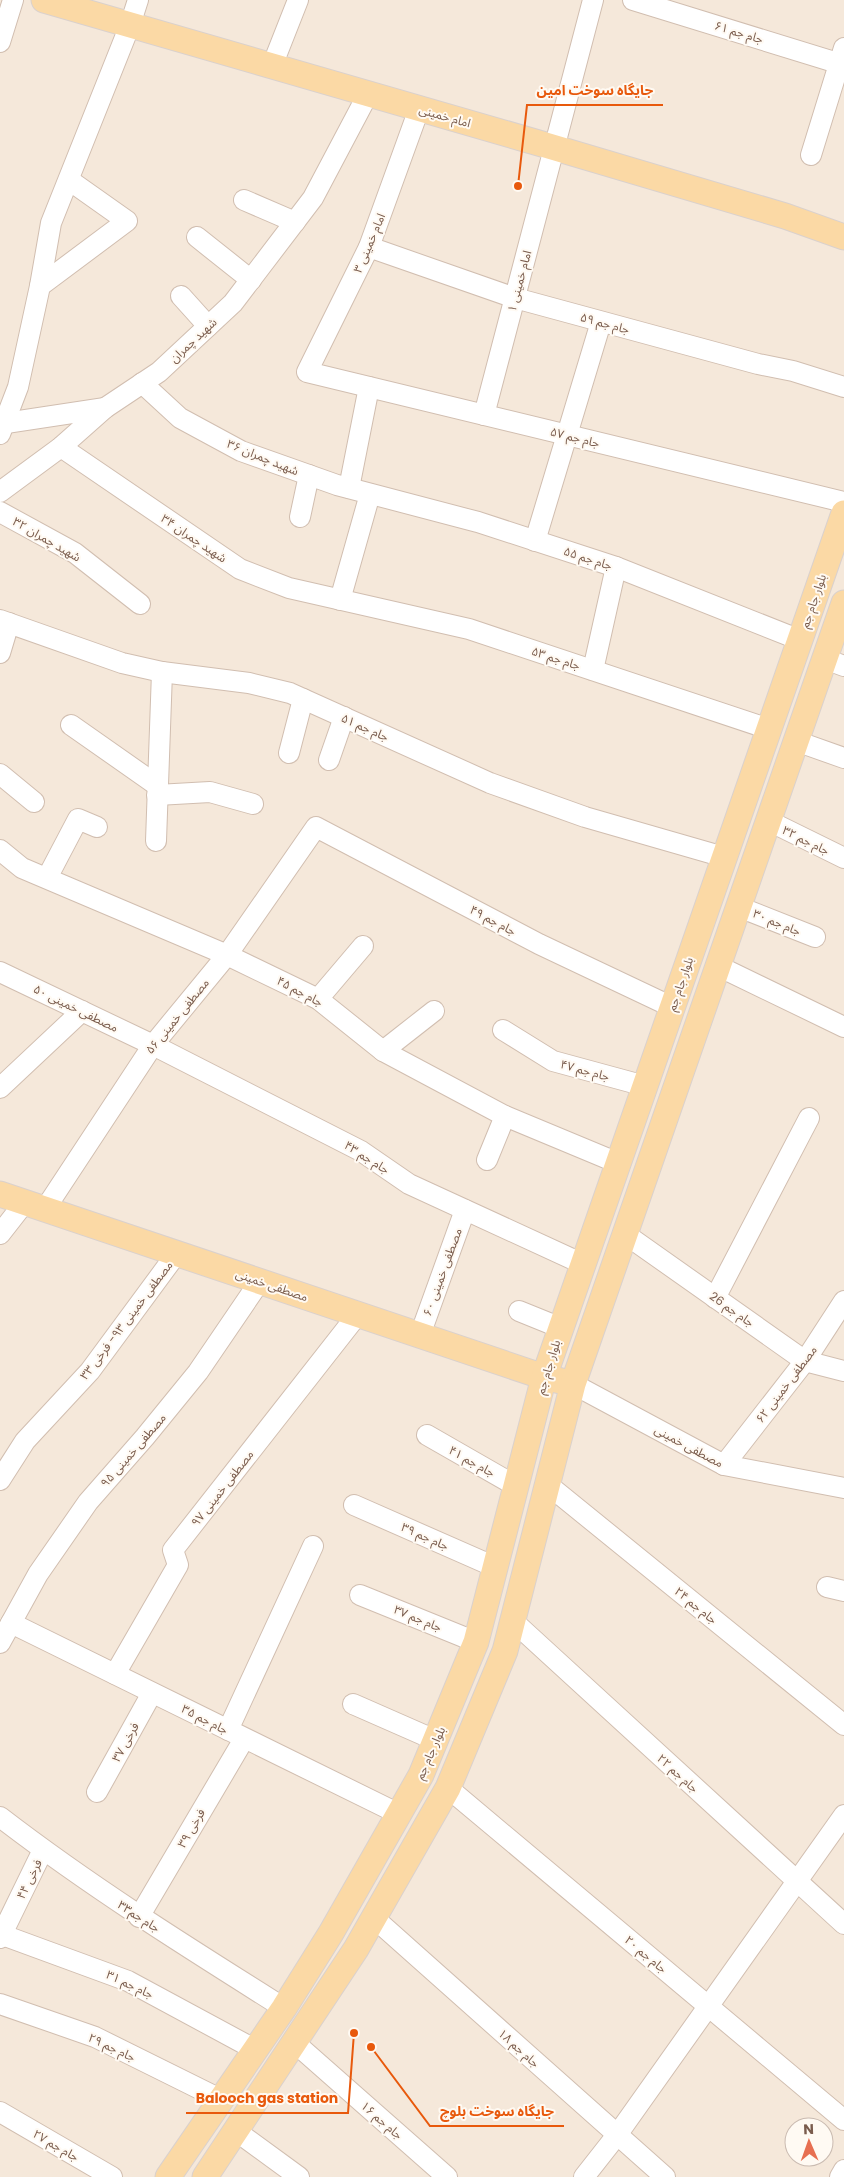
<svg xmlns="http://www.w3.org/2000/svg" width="844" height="2177" viewBox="0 0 844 2177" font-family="Poppins,'Noto Sans Arabic',sans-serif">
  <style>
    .residential { fill: #f5e8da; fill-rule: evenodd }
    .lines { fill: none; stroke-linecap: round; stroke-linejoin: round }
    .minor-casing { stroke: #d1beb0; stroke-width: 22 }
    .major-casing { stroke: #dad1cd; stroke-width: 27 }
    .minor { stroke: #fff; stroke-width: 20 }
    .major { stroke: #fbd9a5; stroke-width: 25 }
    .labels { text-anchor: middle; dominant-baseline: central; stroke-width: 4; stroke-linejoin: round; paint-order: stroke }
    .street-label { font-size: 12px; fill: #7a5c4d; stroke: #fffaf3 }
    .leader { fill: none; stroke: #e8590c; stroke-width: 2 }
    .callout-dot { fill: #e8590c; stroke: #fffaf3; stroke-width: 2 }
    .callout-label { font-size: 14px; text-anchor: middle; font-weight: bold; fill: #e8590c; stroke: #fffaf3; stroke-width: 4; stroke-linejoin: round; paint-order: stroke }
  </style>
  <rect width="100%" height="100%" fill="#fdf6ec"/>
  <!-- residential -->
  <path class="residential" d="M0 0H844V2177H0ZM794 2127H824V2157H794Z"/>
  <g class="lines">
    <defs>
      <g id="minor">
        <path d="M633 0 844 65"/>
        <path d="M0 42 13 0"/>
        <path d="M272 66 298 0"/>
        <path d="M419 109 369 247 307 372 844 502"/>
        <path d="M811 155 844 48"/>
        <path d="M244 200 295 222"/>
        <path d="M197 237 251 280"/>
        <path d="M369 247 515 298 758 364 793 371 844 387"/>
        <path d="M40 286 127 221 69 180"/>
        <path d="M181 296 208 326"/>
        <path d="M142 383 180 418 241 451 337 485 478 522 616 567 800 640"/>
        <path d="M484 415 593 0"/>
        <path d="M6 423 105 408"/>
        <path d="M0 434 18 387 40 286 51 223 130 25 138 0"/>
        <path d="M61 447 240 569 289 588 469 629 769 729"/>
        <path d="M349 488 369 387"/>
        <path d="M0 492 61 447 105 408 159 372 233 303 313 198 368 94"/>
        <path d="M0 512 75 553 140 604"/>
        <path d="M300 517 309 475"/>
        <path d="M535 541 601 322"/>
        <path d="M340 600 370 494"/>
        <path d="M0 620 122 663 162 672 249 683 290 693 490 783 585 817 724 857"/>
        <path d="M0 653 9 623"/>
        <path d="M825 659 844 666"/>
        <path d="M593 670 616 567"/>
        <path d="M71 725 158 786"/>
        <path d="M796 741 844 758"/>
        <path d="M289 753 303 699"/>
        <path d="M329 760 344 717"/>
        <path d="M0 774 34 802"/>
        <path d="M157 795 210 792 253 804"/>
        <path d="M769 821 844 858"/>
        <path d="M156 841 162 672"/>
        <path d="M0 850 22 868 227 955 318 999 383 1051 505 1116 618 1163"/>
        <path d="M47 878 78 819 97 827"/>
        <path d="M739 907 815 937"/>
        <path d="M718 966 844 1027"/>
        <path d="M0 972 153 1045 361 1151 409 1184 583 1264"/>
        <path d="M318 999 363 946"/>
        <path d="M503 1030 553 1061 645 1086"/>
        <path d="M383 1051 434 1011"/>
        <path d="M0 1088 82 1011"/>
        <path d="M487 1160 505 1116"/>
        <path d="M45 1209 153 1045 227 955 316 827 539 944 672 1007"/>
        <path d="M0 1234 25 1202"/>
        <path d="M625 1234 805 1361 844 1371"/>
        <path d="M715 1298 809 1118"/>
        <path d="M519 1311 561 1328"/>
        <path d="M420 1335 465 1210"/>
        <path d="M573 1384 724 1465 844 1488"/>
        <path d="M427 1435 516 1486"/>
        <path d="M724 1465 805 1361 844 1301"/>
        <path d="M0 1480 25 1441 90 1371 177 1253"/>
        <path d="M547 1484 844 1725"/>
        <path d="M354 1505 495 1567"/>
        <path d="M827 1587 844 1591"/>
        <path d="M360 1595 476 1642"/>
        <path d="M513 1621 844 1924"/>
        <path d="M11 1623 399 1814"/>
        <path d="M0 1643 38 1574 88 1502 145 1437 198 1372 260 1281"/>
        <path d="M115 1674 178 1565 173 1550 358 1314"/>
        <path d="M353 1704 435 1740"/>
        <path d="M228 1730 313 1546"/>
        <path d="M448 1788 844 2120"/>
        <path d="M97 1792 152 1693"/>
        <path d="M0 1817C91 1887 187 1947 284 2008"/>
        <path d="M139 1917 244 1739"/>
        <path d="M374 1918 665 2177"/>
        <path d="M0 1934 128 1981 254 2049"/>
        <path d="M0 1938 43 1850"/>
        <path d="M0 2004 95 2037 220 2099"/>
        <path d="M295 2043 447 2177"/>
        <path d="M0 2112 112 2177"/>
        <path d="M236 2131 299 2177"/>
        <path d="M584 2177 617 2135 844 1815"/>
        <path d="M840 2177 844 2170"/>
      </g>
      <g id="major">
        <path d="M44 0 542 144 785 216 844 237"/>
        <path d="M0 1194 544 1377 561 1381"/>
        <path d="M168 2177 284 2008 331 1933 421 1775 476 1642 544 1377 844 513"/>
        <path d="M205 2177 356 1949 448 1788 505 1651 573 1384 844 603"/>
      </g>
    </defs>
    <!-- minor casing -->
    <use href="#minor" class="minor-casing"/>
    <!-- major casing -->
    <use href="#major" class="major-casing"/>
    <!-- minor -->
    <use href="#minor" class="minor"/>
    <!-- major -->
    <use href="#major" class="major"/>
  </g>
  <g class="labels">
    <!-- street labels -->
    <g class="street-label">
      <text transform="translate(739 32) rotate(17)">جام جم ۶۱</text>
      <text transform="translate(445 116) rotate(16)">امام خمینی</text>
      <text transform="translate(369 243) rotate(-67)">امام خمینی ۳</text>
      <text transform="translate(519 281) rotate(-75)">امام خمینی ۱</text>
      <text transform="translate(605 323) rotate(15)">جام جم ۵۹</text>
      <text transform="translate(193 340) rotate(-43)">شهید چمران</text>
      <text transform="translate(575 437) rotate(14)">جام جم ۵۷</text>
      <text transform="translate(263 457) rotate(22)">شهید چمران ۳۶</text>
      <text transform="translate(194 538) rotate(34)">شهید چمران ۳۴</text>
      <text transform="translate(47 539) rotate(30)">شهید چمران ۳۲</text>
      <text transform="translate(588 558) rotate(18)">جام جم ۵۵</text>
      <text transform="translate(813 601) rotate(-71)">بلوار جام جم</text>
      <text transform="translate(556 658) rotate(18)">جام جم ۵۳</text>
      <text transform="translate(365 727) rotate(24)">جام جم ۵۱</text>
      <text transform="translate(806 840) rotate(26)">جام جم ۳۲</text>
      <text transform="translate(493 920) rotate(28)">جام جم ۴۹</text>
      <text transform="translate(777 922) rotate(22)">جام جم ۳۰</text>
      <text transform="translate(680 984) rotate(-71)">بلوار جام جم</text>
      <text transform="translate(300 991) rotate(28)">جام جم ۴۵</text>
      <text transform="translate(76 1008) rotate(26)">مصطفی خمینی ۵۰</text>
      <text transform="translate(177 1016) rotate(-51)">مصطفی خمینی ۵۶</text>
      <text transform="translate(585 1070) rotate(15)">جام جم ۴۷</text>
      <text transform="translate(367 1157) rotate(32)">جام جم ۴۳</text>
      <text transform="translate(442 1272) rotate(-70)">مصطفی خمینی ۶۰</text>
      <text transform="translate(272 1285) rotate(19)">مصطفی خمینی</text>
      <text transform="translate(732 1309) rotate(35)">جام جم 26</text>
      <text transform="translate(126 1320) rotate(-53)">مصطفی خمینی ۹۳- فرخی ۳۳</text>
      <text transform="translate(548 1367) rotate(-73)">بلوار جام جم</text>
      <text transform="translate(786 1384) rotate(-53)">مصطفی خمینی ۶۲</text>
      <text transform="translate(689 1446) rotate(28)">مصطفی خمینی</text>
      <text transform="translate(133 1450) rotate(-49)">مصطفی خمینی ۹۵</text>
      <text transform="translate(472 1461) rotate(29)">جام جم ۴۱</text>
      <text transform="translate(222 1488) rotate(-52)">مصطفی خمینی ۹۷</text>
      <text transform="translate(425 1536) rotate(24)">جام جم ۳۹</text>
      <text transform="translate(696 1605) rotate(39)">جام جم ۲۴</text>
      <text transform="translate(418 1618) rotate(22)">جام جم ۳۷</text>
      <text transform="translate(205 1719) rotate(27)">جام جم ۳۵</text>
      <text transform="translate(125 1742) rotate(-61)">فرخی ۳۷</text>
      <text transform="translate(430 1753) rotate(-66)">بلوار جام جم</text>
      <text transform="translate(678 1773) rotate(42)">جام جم ۲۲</text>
      <text transform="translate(191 1828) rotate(-60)">فرخی ۳۹</text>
      <text transform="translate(29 1879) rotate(-64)">فرخی ۴۴</text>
      <text transform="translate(139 1916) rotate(33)">جام جم۳۳</text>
      <text transform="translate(646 1954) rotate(40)">جام جم ۲۰</text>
      <text transform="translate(130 1984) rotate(25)">جام جم ۳۱</text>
      <text transform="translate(112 2047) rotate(25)">جام جم ۲۹</text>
      <text transform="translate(519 2048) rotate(42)">جام جم ۱۸</text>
      <text transform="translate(382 2120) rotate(41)">جام جم ۱۶</text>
      <text transform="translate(56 2145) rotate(30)">جام جم ۲۷</text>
    </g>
  </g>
  <!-- callouts -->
  <path class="leader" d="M518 186L527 105H663M354 2033L348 2113H186M371 2047L430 2126H564"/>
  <g class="callout-dot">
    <circle cx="518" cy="186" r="5"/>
    <circle cx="354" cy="2033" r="5"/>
    <circle cx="371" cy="2047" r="5"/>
  </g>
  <g class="callout-label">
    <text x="595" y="95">جایگاه سوخت امین</text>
    <text x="267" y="2103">Balooch gas station</text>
    <text x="497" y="2116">جایگاه سوخت بلوچ</text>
  </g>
  <!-- north arrow -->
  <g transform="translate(809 2142) rotate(358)"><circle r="24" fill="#fffaf3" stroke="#cabbb1"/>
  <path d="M0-4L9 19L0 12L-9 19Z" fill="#e76f51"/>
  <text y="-8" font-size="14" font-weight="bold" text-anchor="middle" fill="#7a5c4d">N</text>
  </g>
</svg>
